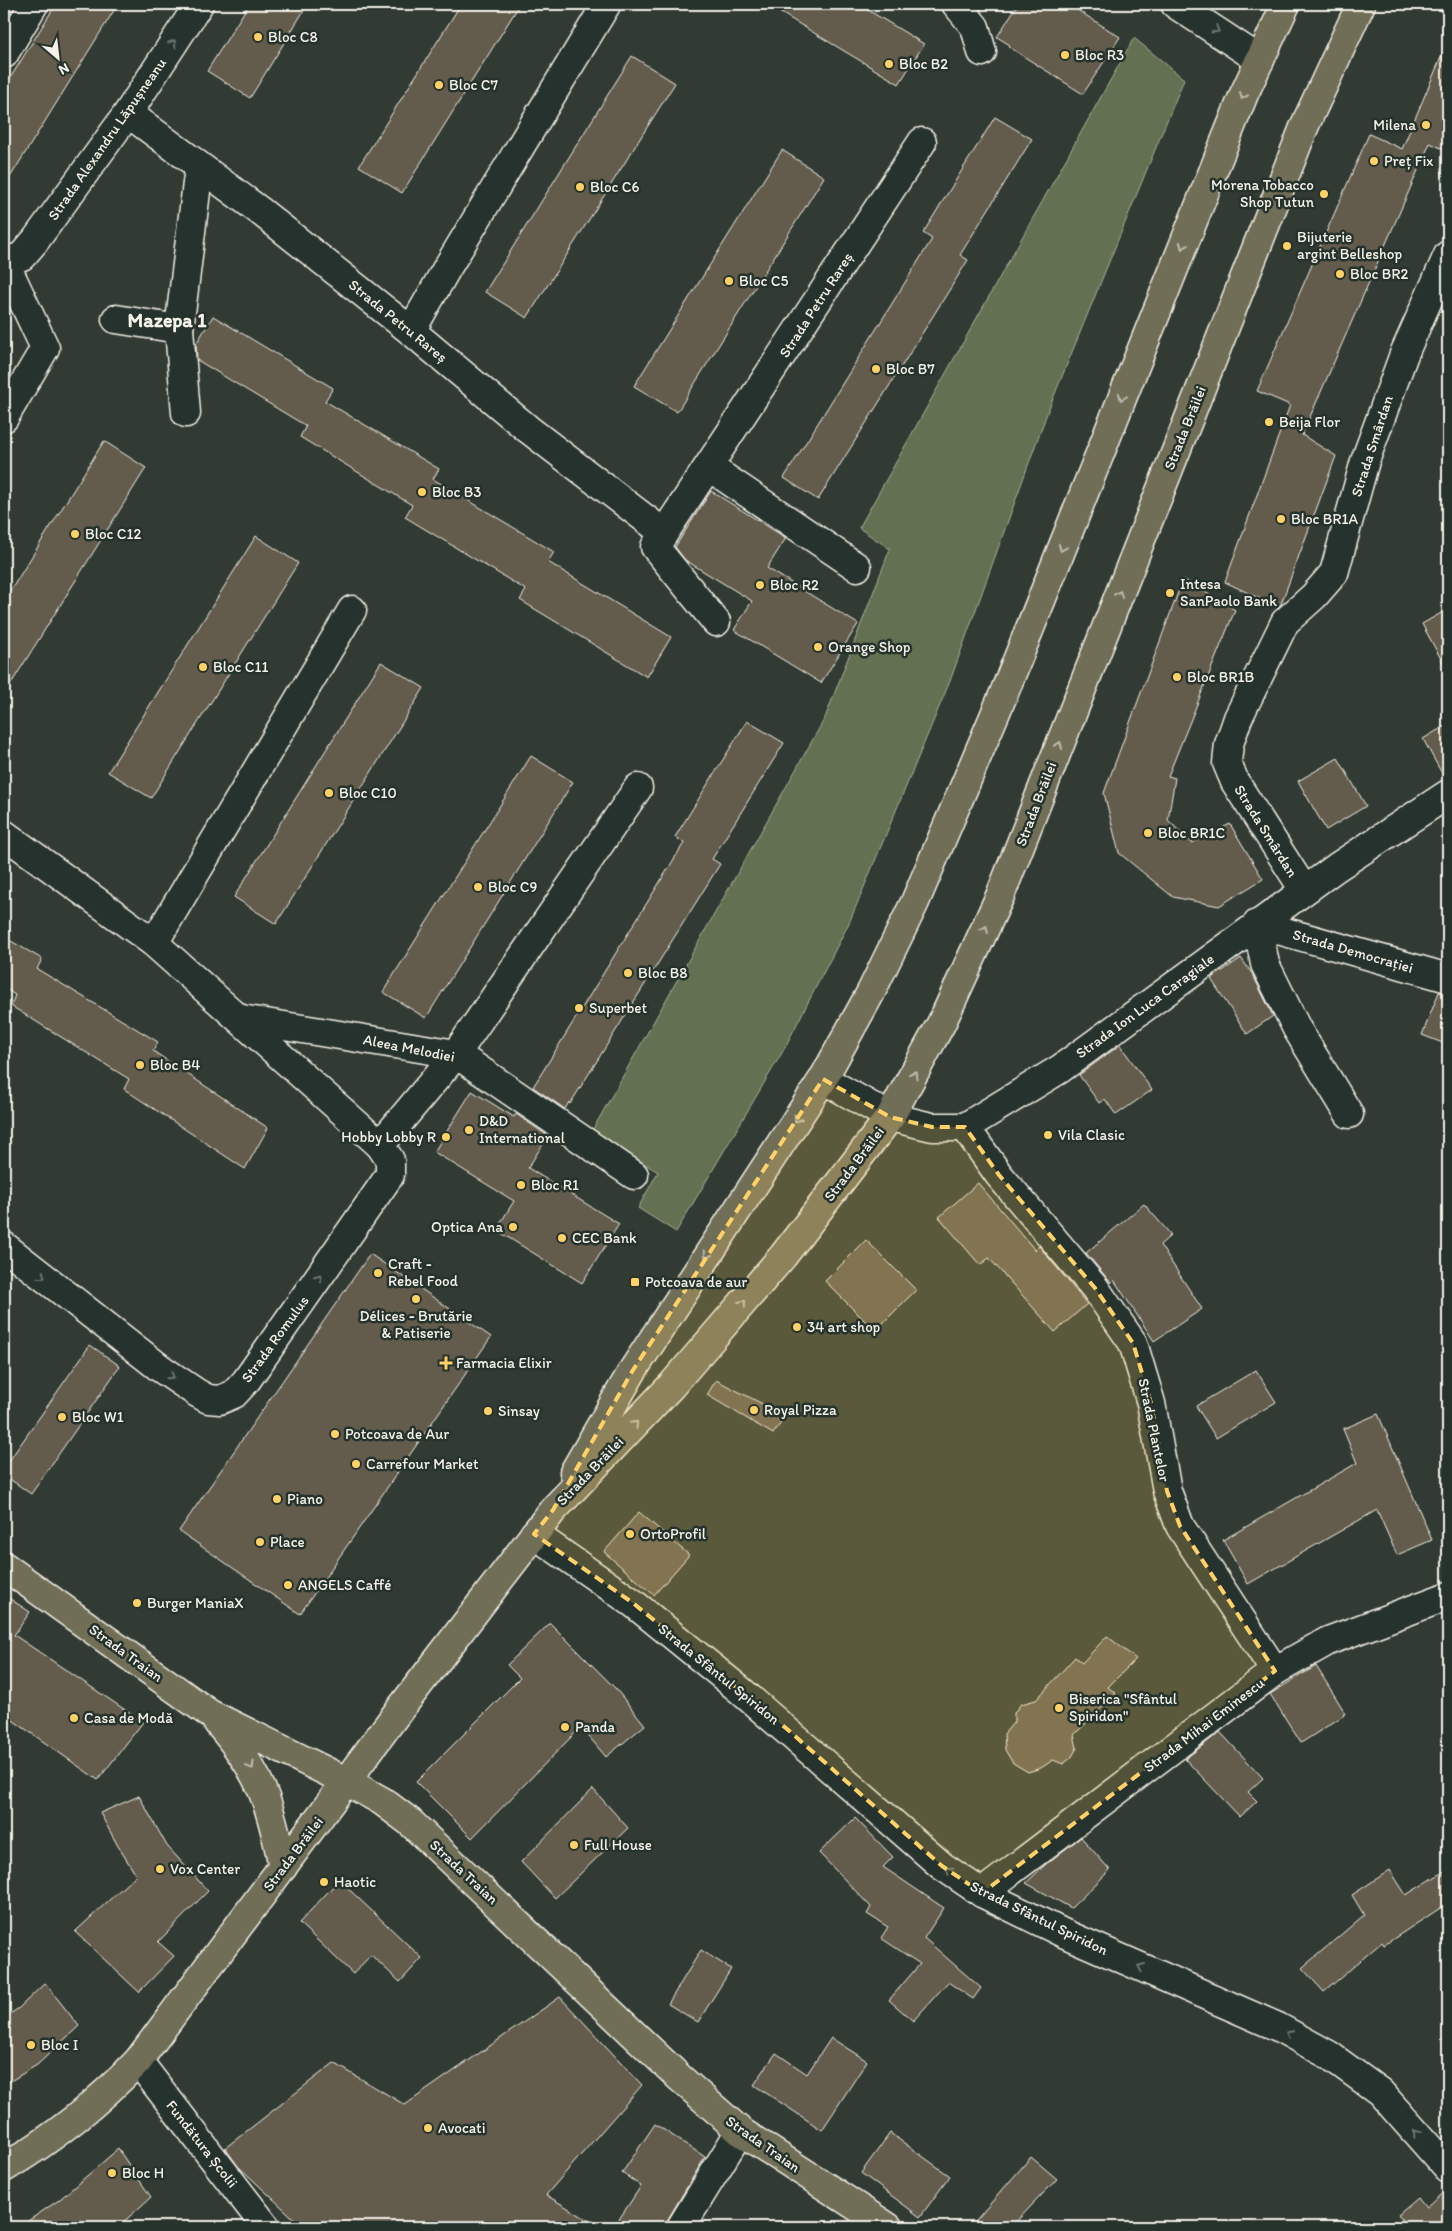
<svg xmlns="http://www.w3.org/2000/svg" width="1452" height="2231" viewBox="0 0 1452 2231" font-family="Itim,sans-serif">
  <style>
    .green { fill: #637051; stroke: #acb09c }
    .building { fill: #645c4d; stroke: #f4f1e8 }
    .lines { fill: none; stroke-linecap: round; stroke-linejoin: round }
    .minor-casing { stroke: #f4f1e8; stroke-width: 31 }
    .major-casing { stroke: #f4f1e8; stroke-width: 31 }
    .minor { stroke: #26332d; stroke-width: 28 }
    .major { stroke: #716e59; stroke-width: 28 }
    .oneway { stroke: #6e766e }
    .oneway2 { stroke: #c0bdaf }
    .marked { fill: #ffd166; fill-opacity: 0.2; stroke: #ffd166; stroke-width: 4; stroke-dasharray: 10 6; stroke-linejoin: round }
    .poi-dot { fill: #ffd166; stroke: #26332d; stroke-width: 2 }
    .labels { text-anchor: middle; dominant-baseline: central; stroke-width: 5; stroke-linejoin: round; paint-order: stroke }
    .poi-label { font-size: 15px; fill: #f4f1e8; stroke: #26332d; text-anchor: start }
    .street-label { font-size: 15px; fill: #f4f1e8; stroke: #26332d }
    .district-label { font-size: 20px; font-weight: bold; fill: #f4f1e8; stroke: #26332d }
  </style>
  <rect width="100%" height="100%" fill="#323b33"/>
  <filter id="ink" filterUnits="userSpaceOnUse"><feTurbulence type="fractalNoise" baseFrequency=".02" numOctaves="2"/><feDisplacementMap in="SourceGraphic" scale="10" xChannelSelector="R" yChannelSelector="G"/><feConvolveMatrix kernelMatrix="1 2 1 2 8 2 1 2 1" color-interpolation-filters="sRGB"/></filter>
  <g filter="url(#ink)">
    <!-- green -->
    <path class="green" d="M1134 38 1184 79 1047 413 950 681 849 923 783 1051 676 1232 638 1208 658 1172 592 1131 825 718 890 549 859 528Z"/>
    <!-- building -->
    <g class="building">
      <path d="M56 4H118L4 187V88Z"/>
      <path d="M249 4H308L250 98 207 71Z"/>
      <path d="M461 4H520L402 193 359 166Z"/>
      <path d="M766 4H858L924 44 899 84Z"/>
      <path d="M1018 4H1068L1120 37 1083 94 1009 47 1010 45 997 37Z"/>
      <path d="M1448 41V151L1430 143 1302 435 1336 456 1281 604 1278 607 1225 582 1290 405 1257 391 1369 134 1402 149Z"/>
      <path d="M632 56 675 83 527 318 485 292Z"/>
      <path d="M995 117 1032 139 960 255 968 260 818 500 784 478 932 239 923 233Z"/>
      <path d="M782 150 824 177 677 412 634 386Z"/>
      <path d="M213 316 333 388 325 401 439 469 433 479 554 552 548 562 671 637 647 677 520 600 526 590 405 517 412 505 300 437 306 426 197 360 196 344Z"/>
      <path d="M104 441 146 468 4 695V601Z"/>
      <path d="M711 491 786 538 767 568 858 624 821 683 734 630 752 601 685 560 675 547Z"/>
      <path d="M256 536 298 563 151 798 108 772Z"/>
      <path d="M1183 579 1235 610 1168 776 1175 778 1168 820 1192 843 1230 824 1263 879 1219 906 1173 897 1119 853 1104 793Z"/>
      <path d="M1448 609V672L1422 624Z"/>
      <path d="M381 662 424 688 276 924 234 897Z"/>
      <path d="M747 721 784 743 712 859 720 864 570 1104 569 1102 565 1109 533 1087 684 843 675 837Z"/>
      <path d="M1448 724V779H1445L1423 739Z"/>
      <path d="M531 756 573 782 426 1018 383 992Z"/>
      <path d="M1338 758 1366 806 1326 830 1298 781Z"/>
      <path d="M4 937 42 959 37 969 158 1042 153 1051 268 1128 245 1169 124 1089 129 1079 11 1006 15 995 4 988Z"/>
      <path d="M1241 958 1253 975 1273 1016 1247 1034 1211 979Z"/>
      <path d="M1439 992 1448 993V1045L1422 1035Z"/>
      <path d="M1120 1045 1152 1090 1116 1115 1105 1099 1099 1103 1079 1075Z"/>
      <path d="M472 1091 514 1117 516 1114 548 1136 528 1168 619 1224 582 1283 496 1230 514 1201 434 1152Z"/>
      <path d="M978 1183 1035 1250 1039 1246 1087 1304 1055 1332 989 1258 980 1265 939 1217Z"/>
      <path d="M1144 1204 1171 1235 1160 1245 1202 1309 1154 1341 1114 1280 1111 1283 1086 1253Z"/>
      <path d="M866 1240 916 1290 875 1331 825 1281Z"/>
      <path d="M370 1254 491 1337 300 1614 179 1531Z"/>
      <path d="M90 1345 120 1366 31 1494 4 1475V1468Z"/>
      <path d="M1256 1370 1276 1402 1216 1438 1196 1406Z"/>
      <path d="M716 1380 786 1416 773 1434 707 1395Z"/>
      <path d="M1378 1414 1432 1540 1397 1555 1377 1510 1248 1584 1223 1540 1357 1463 1343 1429Z"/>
      <path d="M639 1512 689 1555 654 1595 604 1552Z"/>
      <path d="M4 1595 30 1612 14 1635 143 1722 98 1780 4 1714Z"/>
      <path d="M550 1623 615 1688 645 1725 606 1757 581 1727 472 1838 416 1782 520 1678 507 1665Z"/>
      <path d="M1107 1636 1136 1659 1108 1687 1116 1694 1074 1735 1077 1748 1071 1758 1063 1764 1053 1760 1041 1768 1028 1772 1013 1763 1005 1750 1004 1734 1014 1722V1713L1021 1704 1036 1700 1075 1657 1082 1663Z"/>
      <path d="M1316 1666 1346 1714 1301 1743 1270 1694Z"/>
      <path d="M1220 1732 1263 1778 1248 1792 1257 1801 1240 1817 1185 1759Z"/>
      <path d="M593 1789 628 1828 555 1898 521 1862Z"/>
      <path d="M139 1796 167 1846 208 1891 158 1942 174 1956 139 1992 75 1932 136 1875 118 1846 100 1813Z"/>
      <path d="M855 1818 893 1857 883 1867 944 1908 924 1938 981 1988 973 1999 948 1982 913 2021 889 2000 920 1964 881 1938 888 1927 867 1914 871 1907 819 1853Z"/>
      <path d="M1081 1837 1110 1870 1071 1908 1026 1883 1046 1864Z"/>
      <path d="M1448 1869V1903L1384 1945 1382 1942 1324 1992 1302 1968 1364 1915 1352 1895 1390 1870 1406 1895Z"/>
      <path d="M339 1880 422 1958 400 1982 371 1955 353 1974 299 1923Z"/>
      <path d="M701 1950 731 1969 698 2022 668 2004Z"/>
      <path d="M45 1983 79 2026 37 2065 4 2085V2018L19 2008Z"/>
      <path d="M560 1997 642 2085 546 2195 600 2227H303L238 2166 225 2148 334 2063 405 2105Z"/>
      <path d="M831 2038 867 2061 822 2130 754 2085 776 2053 807 2074Z"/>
      <path d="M655 2124 705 2157 668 2219 665 2227H614L641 2186 622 2173Z"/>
      <path d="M890 2133 950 2176 920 2217 861 2173Z"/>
      <path d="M118 2149 151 2197 118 2227H19L59 2200Z"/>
      <path d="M1031 2157 1057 2179 1011 2227H970Z"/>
      <path d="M1448 2188V2227H1403L1406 2224 1398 2215 1418 2198 1426 2208Z"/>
    </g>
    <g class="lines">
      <defs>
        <g id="minor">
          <path d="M956 4 975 27 982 52"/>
          <path d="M1175 4 1260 60"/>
          <path d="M4 54 34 4"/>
          <path d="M128 113 260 211 411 331 528 429 664 533"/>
          <path d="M4 263 22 256 35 241 128 113 199 4"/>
          <path d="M116 319 179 329"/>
          <path d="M411 331 447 268 606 5"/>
          <path d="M186 413 179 329 199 167"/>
          <path d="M4 418 45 348 5 263"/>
          <path d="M709 467 857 567"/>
          <path d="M716 622 655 547 922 142"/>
          <path d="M4 834 154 943 380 1145 390 1160V1175L246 1381 234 1394 220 1400 208 1399 197 1393 160 1368 4 1246"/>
          <path d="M1304 890 1235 782 1227 763 1229 744 1238 718 1285 622 1314 596 1334 573 1365 461 1404 354 1448 255"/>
          <path d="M154 943 352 610"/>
          <path d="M241 1019 456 1054 634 1175"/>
          <path d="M823 1079 890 1117 932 1127H965L1060 1069 1337 867 1448 794"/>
          <path d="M1349 1114 1297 1029 1265 964 1257 924 1448 978"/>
          <path d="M965 1127 999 1175 1095 1288 1133 1343 1151 1403 1167 1491 1180 1526 1275 1671"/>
          <path d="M380 1145 456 1054 638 788"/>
          <path d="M534 1534 633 1603 740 1690 942 1866 982 1893 1063 1933 1278 2027 1329 2055 1380 2092 1448 2169"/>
          <path d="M982 1893 1275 1671 1328 1641 1448 1596"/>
          <path d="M138 2061 266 2227"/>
          <path d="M681 2227 740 2131"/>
        </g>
        <g id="major">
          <path d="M574 1472 633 1370 823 1079 871 992 915 902 1004 693 1244 94 1286 4"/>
          <path d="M4 1566 210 1714 348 1782 382 1801 410 1822 680 2078 740 2131 888 2227"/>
          <path d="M218 1723C261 1774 270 1801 283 1867"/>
          <path d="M4 2168C54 2138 98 2103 138 2061L397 1713 553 1510 672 1385 783 1256 890 1117 942 1022 1000 896 1305 125 1361 4"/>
        </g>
      </defs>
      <!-- minor casing -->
      <use href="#minor" class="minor-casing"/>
      <!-- major casing -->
      <use href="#major" class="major-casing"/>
      <!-- minor -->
      <use href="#minor" class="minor"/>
      <!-- major -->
      <use href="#major" class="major"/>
    </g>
    <!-- one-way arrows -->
    <defs><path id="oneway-chevron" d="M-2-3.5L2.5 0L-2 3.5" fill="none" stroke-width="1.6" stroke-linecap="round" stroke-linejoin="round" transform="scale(1.25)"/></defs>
    <g class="oneway">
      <use href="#oneway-chevron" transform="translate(1216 30) rotate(33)"/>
      <use href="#oneway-chevron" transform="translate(173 43) rotate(-57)"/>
      <use href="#oneway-chevron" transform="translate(42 1276) rotate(38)"/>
      <use href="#oneway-chevron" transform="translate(319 1277) rotate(-55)"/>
      <use href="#oneway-chevron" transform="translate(171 1376) rotate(34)"/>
      <use href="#oneway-chevron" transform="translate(949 1870) rotate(-145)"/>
      <use href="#oneway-chevron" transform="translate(1141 1967) rotate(-156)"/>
      <use href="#oneway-chevron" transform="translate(1289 2034) rotate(-152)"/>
      <use href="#oneway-chevron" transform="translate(1416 2133) rotate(-132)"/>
    </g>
    <g class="oneway2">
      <use href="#oneway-chevron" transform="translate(1243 96) rotate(113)"/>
      <use href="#oneway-chevron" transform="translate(1183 246) rotate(112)"/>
      <use href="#oneway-chevron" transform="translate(1122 397) rotate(112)"/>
      <use href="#oneway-chevron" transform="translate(1062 548) rotate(112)"/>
      <use href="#oneway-chevron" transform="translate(1119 594) rotate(-68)"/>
      <use href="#oneway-chevron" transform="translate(1059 745) rotate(-68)"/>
      <use href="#oneway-chevron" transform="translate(985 929) rotate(-65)"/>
      <use href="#oneway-chevron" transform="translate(914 1074) rotate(-61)"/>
      <use href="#oneway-chevron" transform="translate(797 1119) rotate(123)"/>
      <use href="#oneway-chevron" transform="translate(707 1255) rotate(123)"/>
      <use href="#oneway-chevron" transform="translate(743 1303) rotate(-49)"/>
      <use href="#oneway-chevron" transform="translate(635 1424) rotate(-46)"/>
      <use href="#oneway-chevron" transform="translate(251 1766) rotate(59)"/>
    </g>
  </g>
  <!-- marked area -->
  <path class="marked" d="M823 1079 890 1117 932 1127H965L999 1175 1095 1288 1133 1343 1151 1403 1167 1491 1180 1526 1275 1671 982 1893 942 1866 787 1729 633 1603 534 1534 553 1510 633 1370Z"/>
  <!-- markers -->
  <g class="poi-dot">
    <circle cx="258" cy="37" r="5"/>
    <circle cx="1065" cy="55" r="5"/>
    <circle cx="889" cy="64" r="5"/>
    <circle cx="439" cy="85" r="5"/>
    <circle cx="1426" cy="125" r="5"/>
    <circle cx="1374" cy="161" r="5"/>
    <circle cx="580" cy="187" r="5"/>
    <circle cx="1324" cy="194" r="5"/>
    <circle cx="1287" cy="246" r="5"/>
    <circle cx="1340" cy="274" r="5"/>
    <circle cx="729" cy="281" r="5"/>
    <circle cx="876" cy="369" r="5"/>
    <circle cx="1269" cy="422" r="5"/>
    <circle cx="422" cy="492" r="5"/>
    <circle cx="1281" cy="519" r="5"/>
    <circle cx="75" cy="534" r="5"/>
    <circle cx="760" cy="585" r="5"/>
    <circle cx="1170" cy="593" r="5"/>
    <circle cx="818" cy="647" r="5"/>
    <circle cx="203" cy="667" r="5"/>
    <circle cx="1177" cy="677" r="5"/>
    <circle cx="329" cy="793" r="5"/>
    <circle cx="1148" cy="833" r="5"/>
    <circle cx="478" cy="887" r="5"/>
    <circle cx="628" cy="973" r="5"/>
    <circle cx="579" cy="1008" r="5"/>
    <circle cx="140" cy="1065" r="5"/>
    <circle cx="469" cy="1130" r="5"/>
    <circle cx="1048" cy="1135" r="5"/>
    <circle cx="446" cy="1137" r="5"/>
    <circle cx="521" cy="1185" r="5"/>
    <circle cx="513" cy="1227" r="5"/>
    <circle cx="562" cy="1238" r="5"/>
    <circle cx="378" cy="1273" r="5"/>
    <rect x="630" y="1277" width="10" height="10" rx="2.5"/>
    <circle cx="416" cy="1299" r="5"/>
    <circle cx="797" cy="1327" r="5"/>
    <path d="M443.5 1355.5h5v5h5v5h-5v5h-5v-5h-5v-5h5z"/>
    <circle cx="754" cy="1410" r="5"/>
    <circle cx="488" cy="1411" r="5"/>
    <circle cx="62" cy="1417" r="5"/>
    <circle cx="335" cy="1434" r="5"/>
    <circle cx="356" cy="1464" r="5"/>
    <circle cx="277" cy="1499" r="5"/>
    <circle cx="630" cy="1534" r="5"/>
    <circle cx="260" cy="1542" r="5"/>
    <circle cx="288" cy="1585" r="5"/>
    <circle cx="137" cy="1603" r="5"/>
    <circle cx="1059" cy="1708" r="5"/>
    <circle cx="74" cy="1718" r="5"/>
    <circle cx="565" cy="1727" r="5"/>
    <circle cx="574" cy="1845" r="5"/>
    <circle cx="160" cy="1869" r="5"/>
    <circle cx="324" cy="1882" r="5"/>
    <circle cx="31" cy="2045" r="5"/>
    <circle cx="428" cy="2128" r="5"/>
    <circle cx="112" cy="2173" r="5"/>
  </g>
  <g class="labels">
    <!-- poi labels -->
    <g class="poi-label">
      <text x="268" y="37">Bloc C8</text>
      <text x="1075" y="55">Bloc R3</text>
      <text x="899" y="64">Bloc B2</text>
      <text x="449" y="85">Bloc C7</text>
      <text x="1416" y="125" text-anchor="end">Milena</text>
      <text x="1384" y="161">Preț Fix</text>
      <text x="1314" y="185" text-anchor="end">Morena Tobacco<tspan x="1314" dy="17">Shop Tutun</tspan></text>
      <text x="590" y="187">Bloc C6</text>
      <text x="1297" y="237">Bijuterie<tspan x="1297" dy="17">argint Belleshop</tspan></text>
      <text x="1350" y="274">Bloc BR2</text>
      <text x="739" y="281">Bloc C5</text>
      <text x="886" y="369">Bloc B7</text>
      <text x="1279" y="422">Beija Flor</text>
      <text x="432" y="492">Bloc B3</text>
      <text x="1291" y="519">Bloc BR1A</text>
      <text x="85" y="534">Bloc C12</text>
      <text x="1180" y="584">Intesa<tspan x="1180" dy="17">SanPaolo Bank</tspan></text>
      <text x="770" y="585">Bloc R2</text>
      <text x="828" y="647">Orange Shop</text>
      <text x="213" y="667">Bloc C11</text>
      <text x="1187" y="677">Bloc BR1B</text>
      <text x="339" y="793">Bloc C10</text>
      <text x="1158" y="833">Bloc BR1C</text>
      <text x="488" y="887">Bloc C9</text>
      <text x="638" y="973">Bloc B8</text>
      <text x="589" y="1008">Superbet</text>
      <text x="150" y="1065">Bloc B4</text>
      <text x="479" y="1121">D&amp;D<tspan x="479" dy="17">International</tspan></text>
      <text x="1058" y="1135">Vila Clasic</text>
      <text x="436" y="1137" text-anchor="end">Hobby Lobby R</text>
      <text x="531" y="1185">Bloc R1</text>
      <text x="503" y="1227" text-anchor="end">Optica Ana</text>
      <text x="572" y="1238">CEC Bank</text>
      <text x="388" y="1264">Craft -<tspan x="388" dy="17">Rebel Food</tspan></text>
      <text x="645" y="1282">Potcoava de aur</text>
      <text x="416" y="1316" text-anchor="middle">Délices - Brutărie<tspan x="416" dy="17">&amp; Patiserie</tspan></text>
      <text x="807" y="1327">34 art shop</text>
      <text x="456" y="1363">Farmacia Elixir</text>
      <text x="764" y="1410">Royal Pizza</text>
      <text x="498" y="1411">Sinsay</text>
      <text x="72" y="1417">Bloc W1</text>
      <text x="345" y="1434">Potcoava de Aur</text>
      <text x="366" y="1464">Carrefour Market</text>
      <text x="287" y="1499">Piano</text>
      <text x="640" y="1534">OrtoProfil</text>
      <text x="270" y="1542">Place</text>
      <text x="298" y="1585">ANGELS Caffé</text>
      <text x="147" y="1603">Burger ManiaX</text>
      <text x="1069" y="1699">Biserica "Sfântul<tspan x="1069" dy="17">Spiridon"</tspan></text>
      <text x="84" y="1718">Casa de Modă</text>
      <text x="575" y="1727">Panda</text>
      <text x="584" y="1845">Full House</text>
      <text x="170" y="1869">Vox Center</text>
      <text x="334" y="1882">Haotic</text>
      <text x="41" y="2045">Bloc I</text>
      <text x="438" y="2128">Avocati</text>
      <text x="122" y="2173">Bloc H</text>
    </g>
    <!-- street labels -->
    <g class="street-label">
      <text transform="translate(107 139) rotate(-55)">Strada Alexandru Lăpușneanu</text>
      <text transform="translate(816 305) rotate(-57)">Strada Petru Rareș</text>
      <text transform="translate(398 321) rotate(39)">Strada Petru Rareș</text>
      <text transform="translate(1185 428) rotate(-68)">Strada Brăilei</text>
      <text transform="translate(1372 446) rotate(-72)">Strada Smârdan</text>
      <text transform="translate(1036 804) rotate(-69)">Strada Brăilei</text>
      <text transform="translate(1266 831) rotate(58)">Strada Smârdan</text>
      <text transform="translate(1353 951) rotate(16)">Strada Democrației</text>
      <text transform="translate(1145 1006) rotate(-36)">Strada Ion Luca Caragiale</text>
      <text transform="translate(409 1048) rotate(11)">Aleea Melodiei</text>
      <text transform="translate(854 1164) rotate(-53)">Strada Brăilei</text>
      <text transform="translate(275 1339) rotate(-54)">Strada Romulus</text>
      <text transform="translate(1154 1430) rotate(78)">Strada Plantelor</text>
      <text transform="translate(590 1471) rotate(-46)">Strada Brăilei</text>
      <text transform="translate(126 1653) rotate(36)">Strada Traian</text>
      <text transform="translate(719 1674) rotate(39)">Strada Sfântul Spiridon</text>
      <text transform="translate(1204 1725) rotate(-37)">Strada Mihai Eminescu</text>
      <text transform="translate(293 1854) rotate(-53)">Strada Brăilei</text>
      <text transform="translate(464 1872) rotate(43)">Strada Traian</text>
      <text transform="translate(1039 1918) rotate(26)">Strada Sfântul Spiridon</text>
      <text transform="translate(202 2144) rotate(52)">Fundătura Școlii</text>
      <text transform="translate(763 2144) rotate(35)">Strada Traian</text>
    </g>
    <!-- district labels -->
    <g class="district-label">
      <text x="167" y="320">Mazepa 1</text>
    </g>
  </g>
  <!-- margin -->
  <rect width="1452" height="2231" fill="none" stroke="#26332d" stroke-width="20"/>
  <rect x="10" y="10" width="1432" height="2211" fill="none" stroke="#f4f1e8" stroke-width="2" filter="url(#ink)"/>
  <!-- north arrow -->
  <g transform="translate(58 58) rotate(152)" stroke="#26332d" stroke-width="4" paint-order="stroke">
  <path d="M0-4L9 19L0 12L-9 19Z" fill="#f4f1e8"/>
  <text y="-8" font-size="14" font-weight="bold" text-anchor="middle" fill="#f4f1e8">N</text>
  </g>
</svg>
